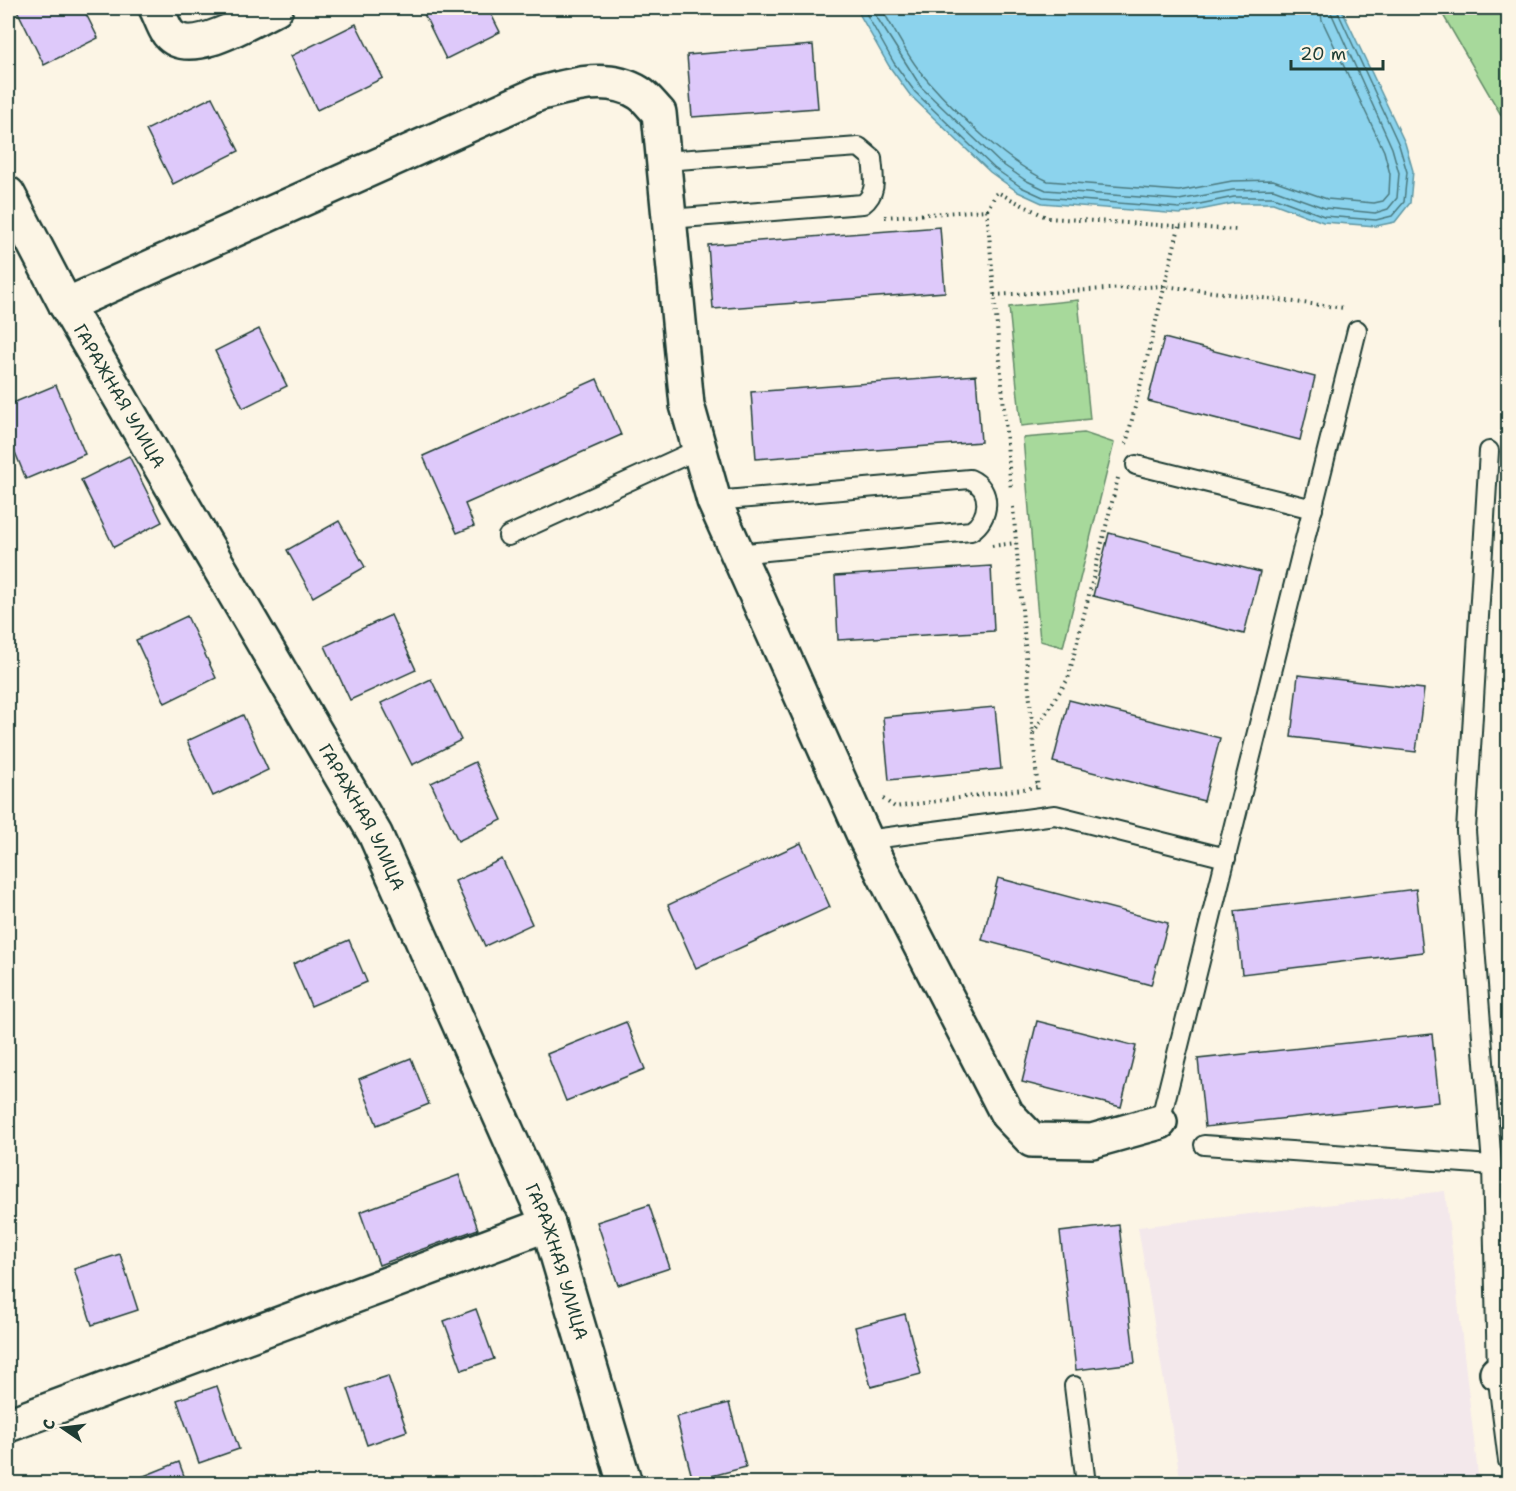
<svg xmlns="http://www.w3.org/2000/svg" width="1516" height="1491" viewBox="0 0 1516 1491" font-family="'Shantell Sans',sans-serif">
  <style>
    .built { fill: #f3e8eb }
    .green { fill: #a7d99b; stroke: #638b68; stroke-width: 1.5 }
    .water { fill: #8cd3ed; stroke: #6097a3; stroke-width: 1.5 }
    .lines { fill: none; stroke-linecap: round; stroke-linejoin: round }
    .shore { stroke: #4b797e; stroke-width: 1.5 }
    .building { fill: #dec9fa; stroke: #1f3d34; stroke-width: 1.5 }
    .lane-casing { stroke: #1f3d34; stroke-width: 22 }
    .street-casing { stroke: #1f3d34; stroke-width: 38 }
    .path { stroke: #1f3d34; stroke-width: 4; stroke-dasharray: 1.5 4.5; stroke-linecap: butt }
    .lane { stroke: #fcf5e5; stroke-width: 18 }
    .street { stroke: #fcf5e5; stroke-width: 33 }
    .labels { text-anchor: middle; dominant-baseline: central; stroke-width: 4.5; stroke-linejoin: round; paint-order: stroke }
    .street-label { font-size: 18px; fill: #1f3d34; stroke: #fcf5e5 }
  </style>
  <rect width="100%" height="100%" fill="#fcf5e5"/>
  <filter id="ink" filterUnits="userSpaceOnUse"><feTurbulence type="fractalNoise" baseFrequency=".0167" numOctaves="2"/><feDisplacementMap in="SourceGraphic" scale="12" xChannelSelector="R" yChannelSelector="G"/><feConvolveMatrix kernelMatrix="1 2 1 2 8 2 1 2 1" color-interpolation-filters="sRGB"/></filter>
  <g filter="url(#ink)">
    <!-- built -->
    <path class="built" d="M1445 1191 1479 1483H1181L1138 1227Z"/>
    <!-- green -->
    <g class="green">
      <path d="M1439 8H1508V127Z"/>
      <path d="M1078 300 1090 419 1021 426 1009 307Z"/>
      <path d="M1084 433 1114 443 1063 647 1040 641 1023 438Z"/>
    </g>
    <!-- water -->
    <path class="water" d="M856 8H1341L1405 143 1413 171 1410 203 1395 222 1376 226 1323 222 1273 203H1235L1180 214 1042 203 1018 192 990 172 910 95 889 66Z"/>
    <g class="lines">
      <!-- shore -->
      <g class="shore">
        <path d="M863 8 894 63 915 92 994 168 1021 187 1043 197 1180 208 1234 197H1273L1324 216 1376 220 1392 216 1404 202 1407 172 1399 145 1336 8"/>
        <path d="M871 8 921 87 999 162 1025 180 1046 190 1179 200 1233 190 1273 189 1325 208 1375 213 1388 209 1397 198 1399 173 1392 148 1329 8"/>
        <path d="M881 8C896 32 909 60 928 81 958 115 1008 163 1048 181L1179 191 1232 181 1273 180 1327 199 1374 203 1383 201 1389 194 1390 174 1384 151 1322 20 1320 8"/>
      </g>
    </g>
    <!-- building -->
    <g class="building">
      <path d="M16 8H83L98 38 44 65Z"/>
      <path d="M421 8H488L500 32 446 59Z"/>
      <path d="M356 24 383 78 317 110 291 56Z"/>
      <path d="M813 45 818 108 692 117 687 55Z"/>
      <path d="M212 97 239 151 173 184 146 130Z"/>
      <path d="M940 227 945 292 713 309 708 245Z"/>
      <path d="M259 329 287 386 243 408 215 351Z"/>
      <path d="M1164 338 1315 377 1300 440 1148 401Z"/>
      <path d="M976 375 981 442 756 459 751 392Z"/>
      <path d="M597 379 621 435 465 504 474 526 457 533 423 456Z"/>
      <path d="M56 385 85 454 26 479 8 435V405Z"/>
      <path d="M129 456 162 522 114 547 81 480Z"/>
      <path d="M339 521 365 567 313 597 287 550Z"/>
      <path d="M1109 533 1260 572 1244 634 1093 596Z"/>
      <path d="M991 566 994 631 838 640 835 576Z"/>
      <path d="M391 615 416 670 350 700 325 646Z"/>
      <path d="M187 616 216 678 165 703 136 640Z"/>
      <path d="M1298 675 1424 689 1416 752 1291 737Z"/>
      <path d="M431 679 461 740 412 765 381 703Z"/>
      <path d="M1069 700 1220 738 1204 801 1053 762Z"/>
      <path d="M995 707 1001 769 889 780 883 717Z"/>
      <path d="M243 715 268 770 213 796 187 741Z"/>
      <path d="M475 762 502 820 458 841 431 783Z"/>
      <path d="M801 843 830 907 696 968 668 905Z"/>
      <path d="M502 859 532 924 485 946 455 881Z"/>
      <path d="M998 878 1168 923 1151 985 982 940Z"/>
      <path d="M1416 889 1423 952 1242 974 1235 911Z"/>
      <path d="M349 940 367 982 311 1006 293 964Z"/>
      <path d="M1037 1021 1136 1046 1121 1107 1022 1082Z"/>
      <path d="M626 1022 645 1069 566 1101 547 1054Z"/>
      <path d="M1432 1034 1439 1102 1205 1127 1198 1059Z"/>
      <path d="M411 1058 429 1104 377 1125 359 1079Z"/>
      <path d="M459 1175 478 1229 379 1265 360 1212Z"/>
      <path d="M649 1205 670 1268 618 1285 597 1222Z"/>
      <path d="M1119 1225 1135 1363 1076 1370 1060 1232Z"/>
      <path d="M120 1254 138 1310 92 1325 74 1269Z"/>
      <path d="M476 1309 494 1359 462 1370 444 1321Z"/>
      <path d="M905 1314 921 1374 871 1387 855 1327Z"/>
      <path d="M388 1376 407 1431 367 1445 348 1389Z"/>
      <path d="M217 1386 239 1449 199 1463 177 1400Z"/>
      <path d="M729 1403 746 1467 693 1481 676 1417Z"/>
      <path d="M179 1462 187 1484H124Z"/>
      <path d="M535 1477 537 1484H511Z"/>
    </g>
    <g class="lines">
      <defs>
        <g id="lane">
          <path d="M664 161 859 147 872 158C873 175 879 192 863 204L669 219"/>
          <path d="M1489 451 1466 831 1492 1165 1497 1373 1508 1461"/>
          <path d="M1136 465 1313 509"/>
          <path d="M714 501 970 479C993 489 990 519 971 531L737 554"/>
          <path d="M508 536 699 449"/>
          <path d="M866 840 1055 815 1226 858"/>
          <path d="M1160 1122 1357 330"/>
          <path d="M1204 1145 1492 1165"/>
          <path d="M1074 1386 1086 1484"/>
        </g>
        <g id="street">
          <path d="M156 8C160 15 163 26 168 33 190 60 252 19 276 8"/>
          <path id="s1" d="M8 194 66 305 375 834 548 1224 625 1484"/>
          <path d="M66 305 538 94C572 85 608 74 639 93 647 98 653 107 659 113L687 405 714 501 866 840 1007 1114 1032 1140 1092 1141 1160 1122"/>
          <path d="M1497 1373 1508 1371"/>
          <path d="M8 1425 548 1224"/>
        </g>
      </defs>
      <!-- lane casing -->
      <use href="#lane" class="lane-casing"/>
      <!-- street casing -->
      <use href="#street" class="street-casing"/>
      <!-- path -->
      <g class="path">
        <path d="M987 210 997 192 1048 218 1239 230"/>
        <path d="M885 217 987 210 1011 490"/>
        <path d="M994 295 1164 286 1344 308"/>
        <path d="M1502 433 1508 424"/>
        <path d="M1126 444 1179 227"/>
        <path d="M1013 507 1038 792"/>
        <path d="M992 546 1016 543"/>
        <path d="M1033 733 1068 679 1118 478"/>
        <path d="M883 799 895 807 1037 787"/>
      </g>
      <!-- lane -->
      <use href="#lane" class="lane"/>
      <!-- street -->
      <use href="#street" class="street"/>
    </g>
  </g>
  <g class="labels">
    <!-- street labels -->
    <g class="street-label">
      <text stroke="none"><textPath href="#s1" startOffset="231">ГАРАЖНАЯ УЛИЦА</textPath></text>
      <text stroke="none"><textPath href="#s1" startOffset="717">ГАРАЖНАЯ УЛИЦА</textPath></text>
      <text stroke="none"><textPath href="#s1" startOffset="1203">ГАРАЖНАЯ УЛИЦА</textPath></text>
    </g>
  </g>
  <!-- margin -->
  <rect width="1516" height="1491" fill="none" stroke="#fcf5e5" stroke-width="30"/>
  <rect x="15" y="15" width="1486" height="1461" fill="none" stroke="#1f3d34" stroke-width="2" filter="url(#ink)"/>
  <!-- north arrow -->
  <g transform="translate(63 1428) rotate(284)" stroke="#fcf5e5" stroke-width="4.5" paint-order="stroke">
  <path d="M0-4.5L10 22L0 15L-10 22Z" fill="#1f3d34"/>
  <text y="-9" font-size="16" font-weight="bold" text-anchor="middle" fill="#1f3d34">С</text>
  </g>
  <!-- scale -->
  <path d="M1291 60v9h92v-9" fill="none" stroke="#1f3d34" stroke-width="3"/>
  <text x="1300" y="60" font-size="18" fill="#1f3d34" stroke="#fcf5e5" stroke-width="4.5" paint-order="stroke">20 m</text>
</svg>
